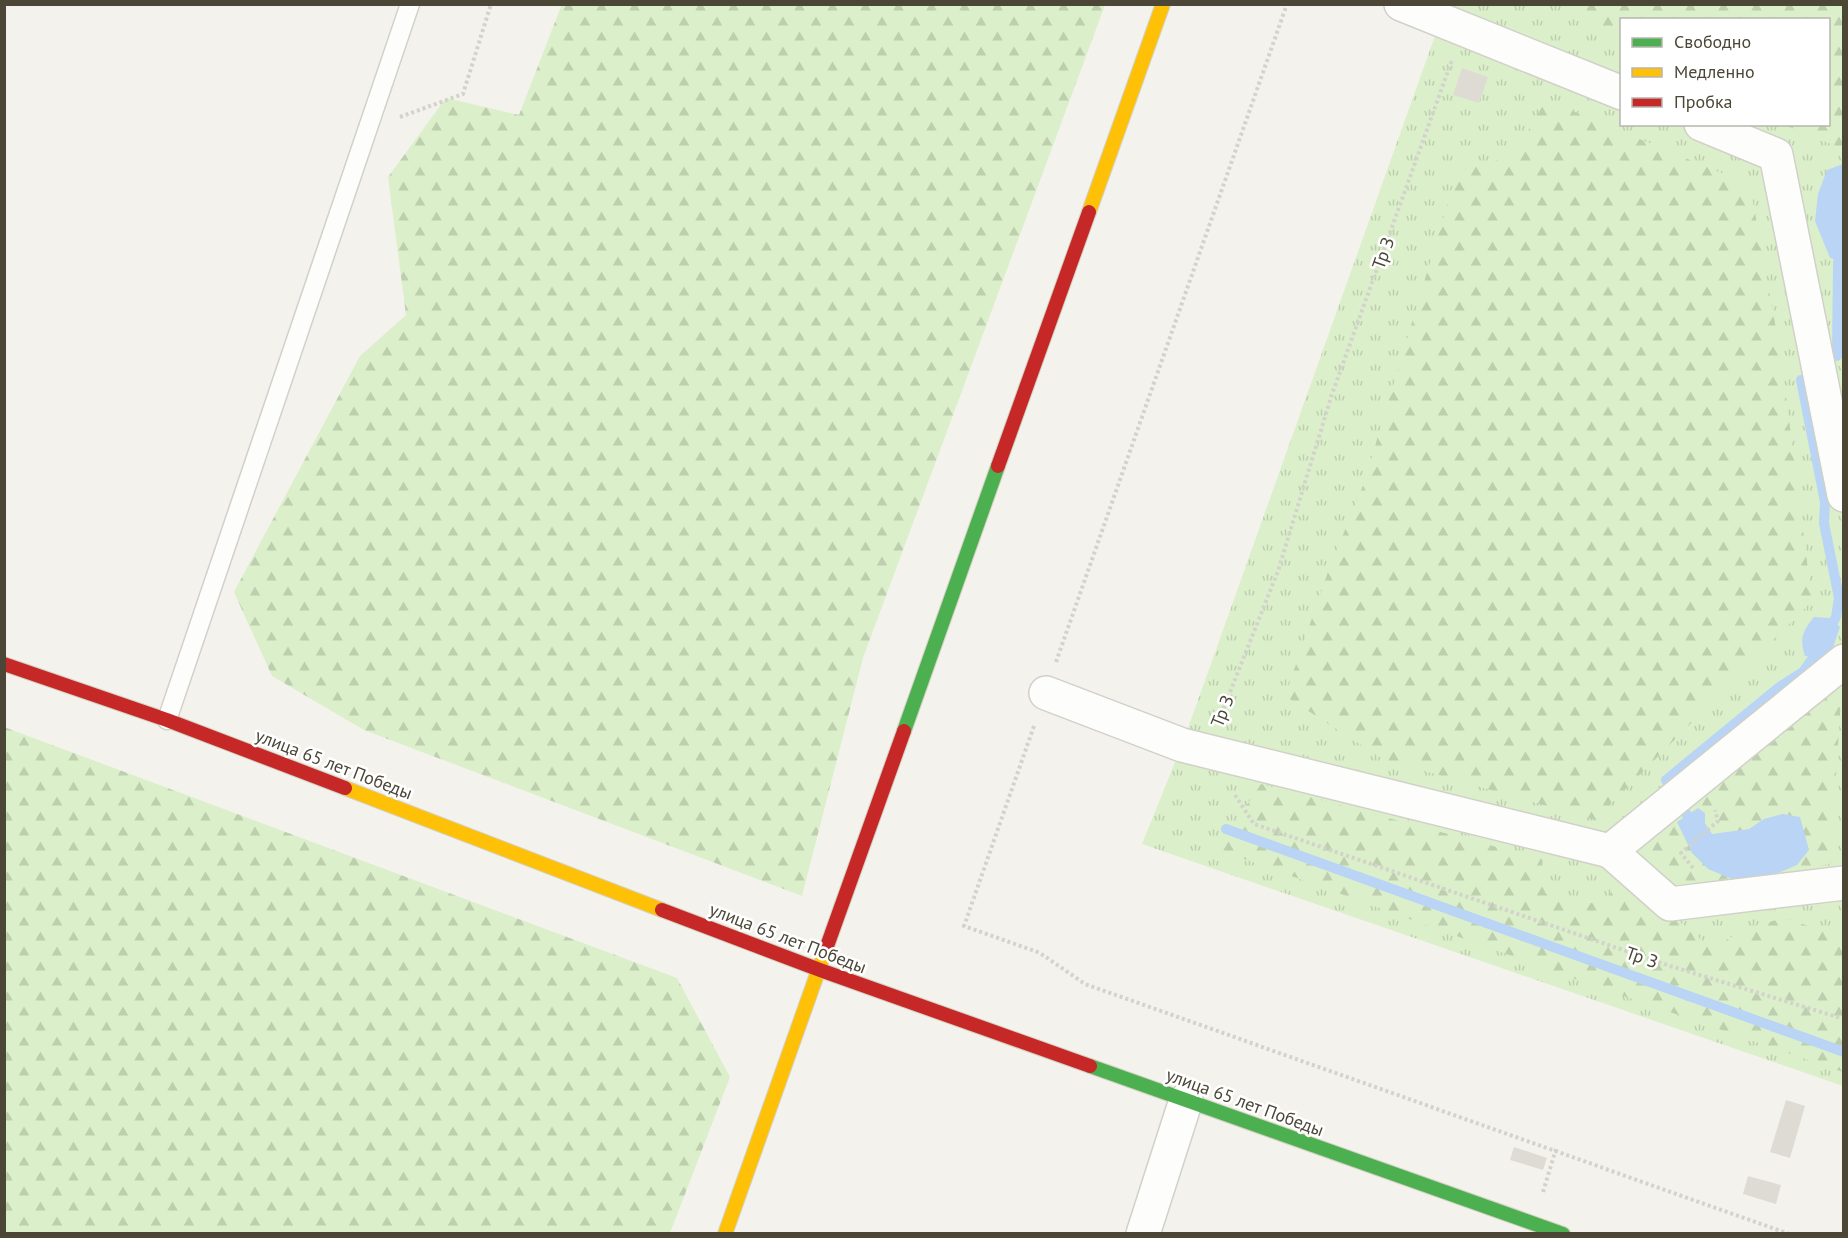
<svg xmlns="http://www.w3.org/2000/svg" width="1848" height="1238" viewBox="0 0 1848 1238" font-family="'PT Sans',sans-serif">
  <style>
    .grass { fill: url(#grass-tufts); fill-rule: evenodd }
    .forest { fill: url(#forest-firs) }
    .water { fill: #b9d4f5 }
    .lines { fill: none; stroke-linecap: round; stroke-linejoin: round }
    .stream { stroke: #b9d4f5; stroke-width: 10 }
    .building { fill: #dddbd4 }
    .lane-casing { stroke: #d1d0c9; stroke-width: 21 }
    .street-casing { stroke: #d1d0c9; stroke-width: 36 }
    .fast-casing { stroke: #d3d1c2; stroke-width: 16 }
    .slow-casing { stroke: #d3d1c2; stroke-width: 16 }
    .jam-casing { stroke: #d3d1c2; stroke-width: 16 }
    .path { stroke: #d3d2cb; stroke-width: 4; stroke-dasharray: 3 3; stroke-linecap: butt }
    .lane { stroke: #fdfdfc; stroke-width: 18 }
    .street { stroke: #fdfdfc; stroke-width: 33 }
    .fast { stroke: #4caf50; stroke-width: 14 }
    .slow { stroke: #ffc107; stroke-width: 14 }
    .jam { stroke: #c62828; stroke-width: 14 }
    .labels { text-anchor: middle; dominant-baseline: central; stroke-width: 5; stroke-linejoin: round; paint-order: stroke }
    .street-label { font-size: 18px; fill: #4b4636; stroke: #fff }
  </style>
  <defs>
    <pattern id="grass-tufts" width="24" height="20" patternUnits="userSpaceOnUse" patternTransform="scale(1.5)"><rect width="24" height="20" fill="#dbf0ca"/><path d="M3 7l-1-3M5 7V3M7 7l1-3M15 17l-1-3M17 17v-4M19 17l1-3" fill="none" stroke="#bdcfae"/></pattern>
    <pattern id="forest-firs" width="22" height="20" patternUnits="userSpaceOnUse" patternTransform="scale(1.5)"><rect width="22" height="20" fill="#dbf0ca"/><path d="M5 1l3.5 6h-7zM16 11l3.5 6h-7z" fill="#bdcfae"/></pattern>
  </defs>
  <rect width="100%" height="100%" fill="#f3f2ec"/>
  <!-- grass -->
  <path class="grass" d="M1446 5H1843V1086L1142 844 1182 745ZM1622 20H1828V124H1622Z"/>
  <!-- forest -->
  <g class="forest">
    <path d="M562 4 1105 5 863 658 802 896 364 730 272 676 234 592 360 356 406 315 388 177 446 98 519 115Z"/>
    <path d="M1566 5H1843V149L1785 125 1828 124V20H1622L1621 51Z"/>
    <path d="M1546 100 1750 185 1781 356 1812 601 1595 820 1383 759 1285 696 1329 569 1364 483 1457 172 1514 155Z"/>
    <path d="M1842 685 1830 864 1677 886 1632 853Z"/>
    <path d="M4 727 677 978 730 1077 670 1233H5Z"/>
    <path d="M1261 784 1542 859 1545 893 1606 906 1617 875 1685 926 1712 949 1744 929 1784 918 1843 937V1072L1589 984 1217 849Z"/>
  </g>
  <!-- water -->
  <g class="water">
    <path d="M1843 164H1844L1843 262 1830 258 1815 221 1818 194 1827 170Z"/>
    <path d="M1814 617 1830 618 1840 627 1831 653 1820 658 1805 656C1799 639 1803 630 1814 617Z"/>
    <path d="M1698 808 1705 813V823L1712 834 1749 829 1764 819 1783 814 1800 817 1809 850 1797 865 1761 880 1732 879 1708 869 1692 853 1677 822Z"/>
  </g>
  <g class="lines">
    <!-- stream -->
    <g class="stream">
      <path d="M1837 356 1838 262"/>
      <path d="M1687 815 1666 780 1778 688 1803 672 1813 658 1836 617 1839 598 1824 523 1825 502 1801 380"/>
      <path d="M1226 829 1844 1052"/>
    </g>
  </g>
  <!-- building -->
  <g class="building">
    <path d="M1462 68 1488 77 1479 103 1453 95Z"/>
    <path d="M1786 1100 1805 1106 1790 1158 1770 1152Z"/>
    <path d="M1514 1147 1547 1158 1543 1170 1510 1160Z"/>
    <path d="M1748 1176 1781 1185 1776 1204 1743 1194Z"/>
  </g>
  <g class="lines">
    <defs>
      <path id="lane" d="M167 720 410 4"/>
      <g id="street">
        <path d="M1401 4 1622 93"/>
        <path d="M1701 124 1776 155 1844 495"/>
        <path d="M1046 693 1182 745 1610 851 1844 661"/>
        <path d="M1610 851 1670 904 1844 883"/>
        <path d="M1143 1234 1186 1100"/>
      </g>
      <g id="fast">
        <path d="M904 731 998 466"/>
        <path d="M1090 1066 1563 1234"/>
      </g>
      <g id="slow">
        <path d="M1089 212 1163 4"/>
        <path d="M345 788 662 910"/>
        <path d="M725 1234 826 949"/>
      </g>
      <g id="jam">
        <path d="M998 466 1089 212"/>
        <path d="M4 664 167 720 345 788"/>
        <path d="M662 910 820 970 1090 1066"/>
        <path d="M826 949 904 731"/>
      </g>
    </defs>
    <!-- lane casing -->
    <use href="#lane" class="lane-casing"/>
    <!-- street casing -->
    <use href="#street" class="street-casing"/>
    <!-- fast casing -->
    <use href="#fast" class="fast-casing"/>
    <!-- slow casing -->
    <use href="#slow" class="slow-casing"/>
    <!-- jam casing -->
    <use href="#jam" class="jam-casing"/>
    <!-- path -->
    <g class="path">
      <path d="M400 117 463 94 491 4"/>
      <path d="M1056 662 1287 4"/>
      <path d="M1219 720 1278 571 1332 394 1452 60"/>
      <path d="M1034 726 964 926 1040 953 1085 984 1789 1234"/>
      <path d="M1235 795 1254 824 1667 965 1844 1019"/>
      <path d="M1693 868 1681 853 1718 821 1715 810"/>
      <path d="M1543 1192 1556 1149"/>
    </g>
    <!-- lane -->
    <use href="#lane" class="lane"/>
    <!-- street -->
    <use href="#street" class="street"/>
    <!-- fast -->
    <use href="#fast" class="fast"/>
    <!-- slow -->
    <use href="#slow" class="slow"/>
    <!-- jam -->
    <use href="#jam" class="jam"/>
  </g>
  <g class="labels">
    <!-- street labels -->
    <g class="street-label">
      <text transform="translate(1383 253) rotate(-70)">Тр З</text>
      <text transform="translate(1222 711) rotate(-68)">Тр З</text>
      <text transform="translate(334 764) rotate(21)">улица 65 лет Победы</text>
      <text transform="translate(788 938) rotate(21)">улица 65 лет Победы</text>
      <text transform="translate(1642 957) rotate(19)">Тр З</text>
      <text transform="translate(1245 1102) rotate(20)">улица 65 лет Победы</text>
    </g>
  </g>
  <!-- border -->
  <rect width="1848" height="1238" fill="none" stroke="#4b4636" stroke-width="12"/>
  <!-- legend -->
  <rect x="1620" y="18" width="210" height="108" fill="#ffffff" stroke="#b7b5af" stroke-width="1.5"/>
  <rect x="1632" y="38" width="30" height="9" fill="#4caf50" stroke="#b7b5af" stroke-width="1.5"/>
  <text x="1674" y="48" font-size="18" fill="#4b4636">Свободно</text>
  <rect x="1632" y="68" width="30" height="9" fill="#ffc107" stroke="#b7b5af" stroke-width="1.5"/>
  <text x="1674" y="78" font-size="18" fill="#4b4636">Медленно</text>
  <rect x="1632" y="98" width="30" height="9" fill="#c62828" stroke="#b7b5af" stroke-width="1.5"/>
  <text x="1674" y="108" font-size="18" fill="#4b4636">Пробка</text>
</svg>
